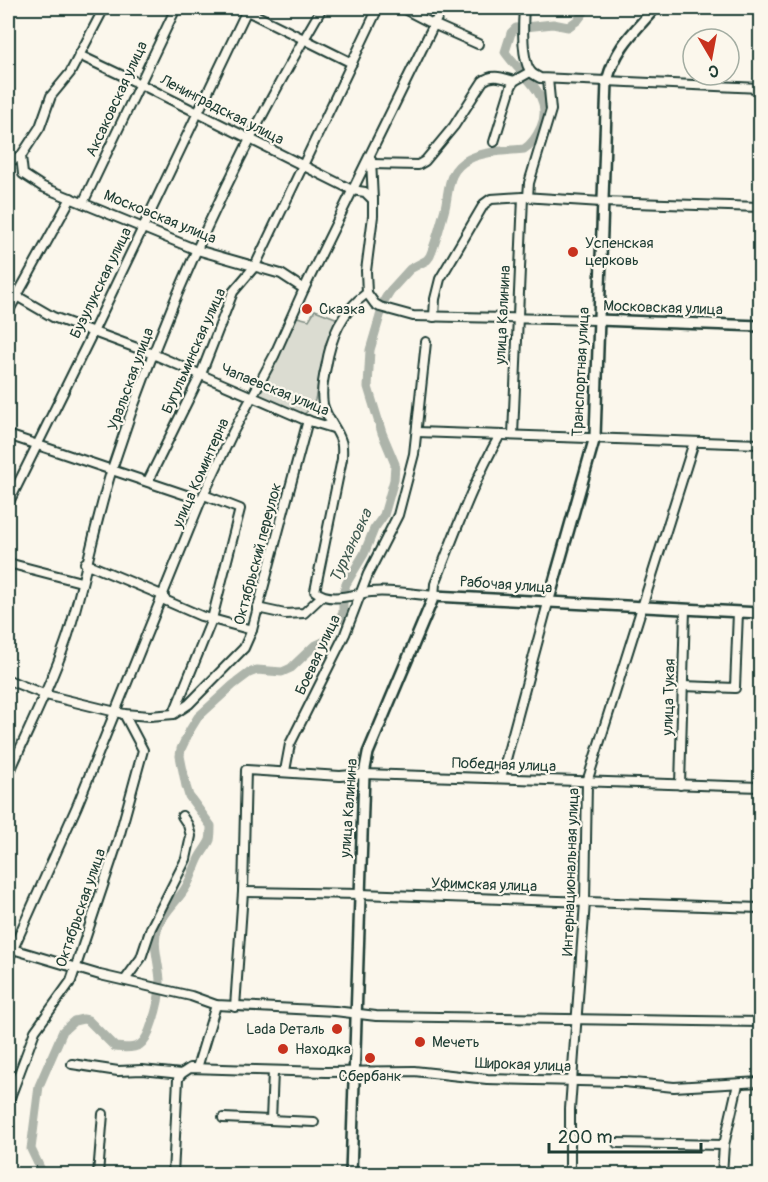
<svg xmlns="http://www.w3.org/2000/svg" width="768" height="1182" viewBox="0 0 768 1182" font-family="Pangolin,sans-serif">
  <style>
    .green { fill: #dbdcd1; stroke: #7d8c82; stroke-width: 1.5 }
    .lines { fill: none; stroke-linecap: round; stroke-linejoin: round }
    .river { stroke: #adb4aa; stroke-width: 9 }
    .minor-casing { stroke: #1f3d34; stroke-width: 12 }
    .major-casing { stroke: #1f3d34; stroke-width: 14 }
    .minor { stroke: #fbf7ec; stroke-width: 8 }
    .major { stroke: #fbf7ec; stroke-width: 9 }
    .poi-dot { fill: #c8321e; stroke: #fbf7ec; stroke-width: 2 }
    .labels { text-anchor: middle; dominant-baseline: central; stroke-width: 4.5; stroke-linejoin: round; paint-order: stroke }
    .street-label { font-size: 15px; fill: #1f3d34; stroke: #fbf7ec }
    .poi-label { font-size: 15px; fill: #1f3d34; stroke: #fbf7ec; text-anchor: start }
    .water-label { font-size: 16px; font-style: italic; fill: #425b52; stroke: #fbf7ec }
  </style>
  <rect width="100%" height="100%" fill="#fbf7ec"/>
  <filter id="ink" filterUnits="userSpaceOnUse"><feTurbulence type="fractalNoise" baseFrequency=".0167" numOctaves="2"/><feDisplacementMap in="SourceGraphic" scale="12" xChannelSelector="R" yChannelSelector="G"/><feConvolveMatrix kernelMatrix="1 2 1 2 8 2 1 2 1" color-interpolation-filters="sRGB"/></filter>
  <g filter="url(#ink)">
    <!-- green -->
    <path class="green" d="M315 310 338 319 326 343 315 400 311 408 303 415 259 395 297 317 309 320Z"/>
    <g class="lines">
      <!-- river -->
      <path class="river" d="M49 1174 41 1170 31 1149 39 1086 63 1031 74 1021 83 1019 88 1020 115 1047C139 1050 145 1046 152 1023 157 1009 160 997 160 982 160 965 151 944 158 927 163 914 173 905 182 893 190 883 193 871 198 860 201 853 207 847 210 840 211 835 211 831 211 826L189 796 186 786 180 756 181 749 190 730 198 717 233 685 249 673 257 670 282 672 291 668 314 646 327 640 334 624 338 622 343 613V593L346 584 364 554 374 529 384 515 394 480 395 464 382 433 368 387 370 350 385 299 390 291 410 269 427 260 430 256C436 242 440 226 444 212 450 192 445 171 469 159 485 151 506 151 524 149 532 144 537 136 541 127 555 95 521 76 505 52L511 33 516 28 553 24 568 27 578 20 587 8"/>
      <defs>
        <g id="minor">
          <path d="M241 8 352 63"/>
          <path d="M402 8 433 24 478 44"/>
          <path d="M524 8C523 22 521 63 532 73 534 75 537 76 540 78L760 88"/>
          <path d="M79 55 140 84 352 190 365 192 373 200V216L366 271 367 293 375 304 380 307 413 316 598 320"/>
          <path d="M494 142 511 87 514 81 530 72"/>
          <path d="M21 156 23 174 43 187 197 250 281 274 304 289"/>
          <path d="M371 160 373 200"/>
          <path d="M8 162 21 156 40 127 51 96 70 73 104 8"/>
          <path d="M371 164 418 165 425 161 454 126 483 81C493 73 503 78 514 81"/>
          <path d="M528 197 529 183 551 110 548 79"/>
          <path d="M83 203 176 8"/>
          <path d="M8 291 53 317 153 354 303 419 333 428"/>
          <path d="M367 293C341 312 331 337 326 367 323 379 321 392 323 404 326 418 337 428 341 441 343 446 342 454 342 459L315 591C331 604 353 594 371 592 391 590 413 594 434 596L435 584C455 533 473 482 500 435"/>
          <path d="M8 312 71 198"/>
          <path d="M434 317 435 299 440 279 484 204 491 199 523 197 602 202 760 207"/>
          <path d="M417 432 760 444"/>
          <path d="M8 435 201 500"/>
          <path d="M513 435 523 197"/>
          <path d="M148 481 201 374 233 292 255 266 378 8"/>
          <path d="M8 504 93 332 248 8"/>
          <path d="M8 563 81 582"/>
          <path d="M85 563 164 596"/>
          <path d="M162 599 201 616 252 630"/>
          <path d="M257 608 285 614 304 613 322 596"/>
          <path d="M8 680 46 695 124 714 150 716 174 714 189 704 244 648 252 630 308 420"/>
          <path d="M683 686 735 688 738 612"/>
          <path d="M174 713 212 619 240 509 204 495"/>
          <path d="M285 771 290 744 345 634 368 574 398 515 414 454 426 342"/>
          <path d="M8 776C28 729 52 684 68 635 85 580 95 523 112 469 164 308 237 153 322 8"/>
          <path d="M501 778 548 603"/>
          <path d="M680 785 685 609"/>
          <path d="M243 892 360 894 760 908"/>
          <path d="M9 948 100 975 191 996 216 1005 335 1011 376 1016 760 1022"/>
          <path d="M8 960 77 806 201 500 233 432 274 356 304 289 442 8"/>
          <path d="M125 980 141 958 151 928 186 859 191 836 188 825 182 816"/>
          <path d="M235 1007 243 892 246 770 340 776 364 774 760 787"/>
          <path d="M72 1064 118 1071 142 1070 181 1074 190 1068 326 1072 414 1071 487 1079 624 1082 674 1087 760 1082"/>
          <path d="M197 1068 216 1005"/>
          <path d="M8 1103 35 1031 71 981 118 841 143 750 124 714"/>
          <path d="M223 1118 314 1122"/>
          <path d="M271 1120 273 1071"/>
          <path d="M617 1143 724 1145"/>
          <path d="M98 1174 103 1114"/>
          <path d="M173 1174 178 1079 181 1074"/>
          <path d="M570 1174V1109L585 902 587 782 694 442"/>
          <path d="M722 1174 724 1145 738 1084"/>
        </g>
        <g id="major">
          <path d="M598 320 760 326"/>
          <path d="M548 603 595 437 607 81C616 47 633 33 655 8"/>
          <path d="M351 1174 364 774 368 753 434 596 760 613"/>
        </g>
      </defs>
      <!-- minor casing -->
      <use href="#minor" class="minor-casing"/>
      <!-- major casing -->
      <use href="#major" class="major-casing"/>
      <!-- minor -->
      <use href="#minor" class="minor"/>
      <!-- major -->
      <use href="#major" class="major"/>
    </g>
  </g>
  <!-- markers -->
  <g class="poi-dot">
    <circle cx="573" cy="252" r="6"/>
    <circle cx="307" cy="309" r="6"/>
    <circle cx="337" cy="1029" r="6"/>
    <circle cx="420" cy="1042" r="6"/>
    <circle cx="283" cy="1049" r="6"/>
    <circle cx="370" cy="1058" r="6"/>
  </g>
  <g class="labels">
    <!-- street labels -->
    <g class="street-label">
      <text transform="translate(117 99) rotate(-65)">Аксаковская улица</text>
      <text transform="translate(222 110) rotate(27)">Ленинградская улица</text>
      <text transform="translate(160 217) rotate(22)">Московская улица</text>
      <text transform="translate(101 283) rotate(-64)">Бузулукская улица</text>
      <text transform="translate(663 308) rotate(2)">Московская улица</text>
      <text transform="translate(503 315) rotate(-87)">улица Калинина</text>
      <text transform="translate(194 351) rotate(-66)">Бугульминская улица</text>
      <text transform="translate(581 372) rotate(-87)">Транспортная улица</text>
      <text transform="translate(131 379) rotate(-70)">Уральская улица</text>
      <text transform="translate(275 390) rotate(22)">Чапаевская улица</text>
      <text transform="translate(201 473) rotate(-66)">улица Коминтерна</text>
      <text transform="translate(258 554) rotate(-75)">Октябрьский переулок</text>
      <text transform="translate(506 585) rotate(4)">Рабочая улица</text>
      <text transform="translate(318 655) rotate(-65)">Боевая улица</text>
      <text transform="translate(669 697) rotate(-88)">улица Тукая</text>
      <text transform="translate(504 765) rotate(2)">Победная улица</text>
      <text transform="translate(349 808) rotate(-86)">улица Калинина</text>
      <text transform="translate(571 872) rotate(-88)">Интернациональная улица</text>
      <text transform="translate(484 885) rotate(2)">Уфимская улица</text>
      <text transform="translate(81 908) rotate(-71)">Октябрьская улица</text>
      <text transform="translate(523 1065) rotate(2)">Широкая улица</text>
    </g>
    <!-- poi labels -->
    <g class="poi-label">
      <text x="585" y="243">Успенская<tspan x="585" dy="17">церковь</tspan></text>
      <text x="319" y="309">Сказка</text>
      <text x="325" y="1029" text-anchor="end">Lada Dеталь</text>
      <text x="432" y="1042">Мечеть</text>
      <text x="295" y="1049">Находка</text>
      <text x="370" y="1076" text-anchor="middle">Сбербанк</text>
    </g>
    <!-- water labels -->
    <g class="water-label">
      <text transform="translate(351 546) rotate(-65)">Турхановка</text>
    </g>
  </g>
  <!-- margin -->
  <rect width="768" height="1182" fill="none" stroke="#fbf7ec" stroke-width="30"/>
  <rect x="15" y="15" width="738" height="1152" fill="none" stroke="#1f3d34" stroke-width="2" filter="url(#ink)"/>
  <!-- north arrow -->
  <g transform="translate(711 57) rotate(170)"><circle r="28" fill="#fbf7ec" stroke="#a3ada2" stroke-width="1.5"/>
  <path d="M0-4.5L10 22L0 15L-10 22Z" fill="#c8321e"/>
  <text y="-9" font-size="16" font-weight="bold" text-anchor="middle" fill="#1f3d34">С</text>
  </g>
  <!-- scale -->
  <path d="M549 1143v9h152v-9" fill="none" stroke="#1f3d34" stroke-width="3"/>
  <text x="558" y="1143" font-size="18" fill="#1f3d34" stroke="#fbf7ec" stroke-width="4.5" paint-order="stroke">200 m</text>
</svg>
